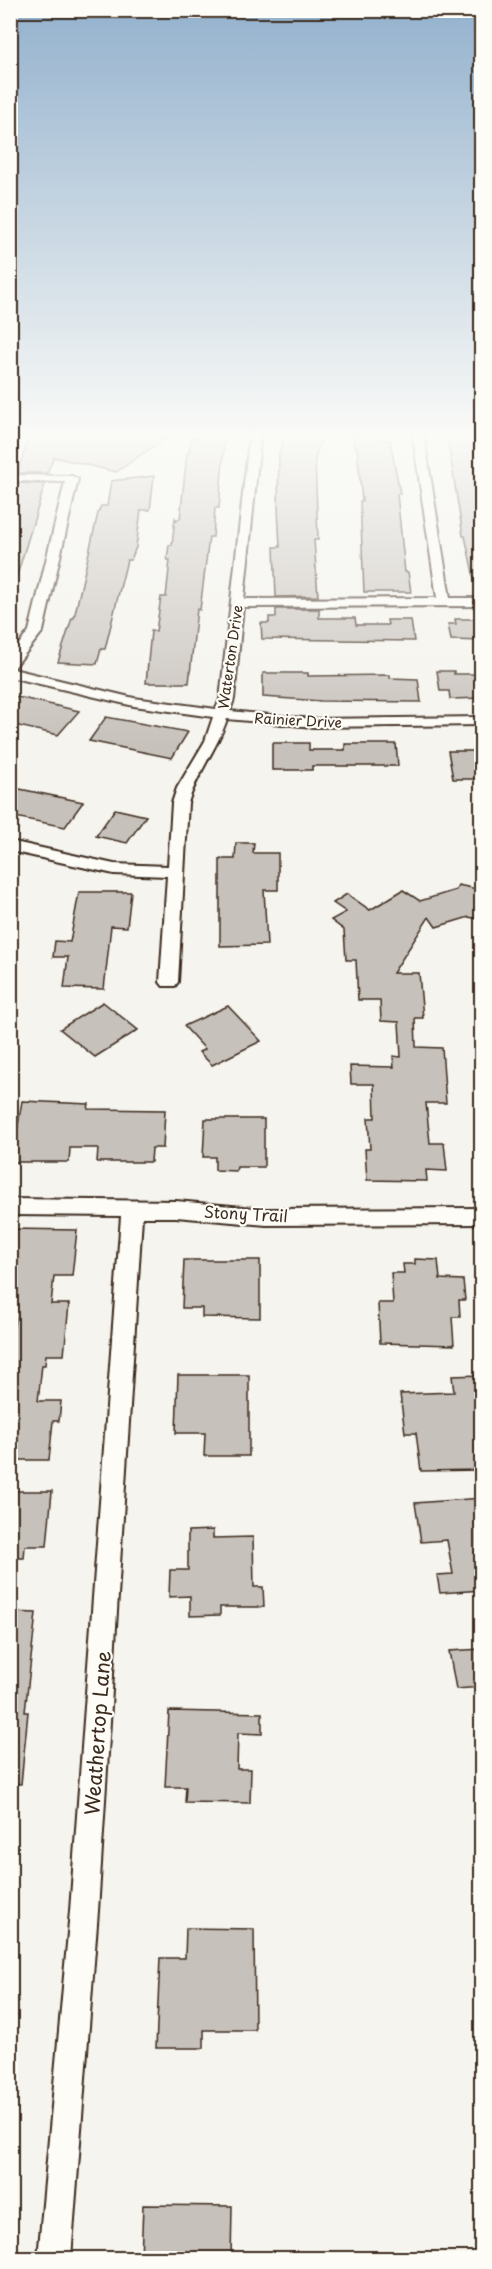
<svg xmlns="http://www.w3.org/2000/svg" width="492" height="2269" viewBox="0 0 492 2269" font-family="'Playpen Sans',sans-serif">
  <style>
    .building { fill: #c7c1bb; stroke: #3b2a1e; stroke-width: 1.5 }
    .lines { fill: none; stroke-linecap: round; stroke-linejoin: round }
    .street-casing { stroke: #3b2a1e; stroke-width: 4 }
    .street { fill: #fdfcf7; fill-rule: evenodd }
    .labels { text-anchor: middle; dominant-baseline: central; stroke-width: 4.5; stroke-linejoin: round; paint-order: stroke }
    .far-street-label { font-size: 14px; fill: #3b2a1e; stroke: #fdfcf7 }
    .street-label { font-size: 16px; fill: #3b2a1e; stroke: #fdfcf7 }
    .near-street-label { font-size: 20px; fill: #3b2a1e; stroke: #fdfcf7 }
  </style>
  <rect width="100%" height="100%" fill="#f5f4ee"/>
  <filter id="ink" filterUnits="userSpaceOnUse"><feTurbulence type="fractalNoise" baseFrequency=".0167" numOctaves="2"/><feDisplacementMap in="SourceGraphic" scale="12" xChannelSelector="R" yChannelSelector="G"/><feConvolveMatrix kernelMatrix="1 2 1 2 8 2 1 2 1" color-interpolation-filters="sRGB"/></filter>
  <g filter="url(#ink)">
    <!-- building -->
    <g class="building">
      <path d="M30 431H176L116 472 54 457 47 473H18Z"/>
      <path d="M353 431H383V440H390L400 494H397L405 572H408L411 592H364L360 501H362L357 447H354Z"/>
      <path d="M286 433 322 436 315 458 318 540H314L318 596 276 597 274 547H280L278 508 279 453Z"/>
      <path d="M199 434H225L219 508H215L213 537H209L200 610 197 609 189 683H146L151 631H156L161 597H166L170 560H167L169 545H172L175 518 177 522V519H180L187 453H189L191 438H198Z"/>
      <path d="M447 435H475L476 439H482V582L475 583 465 536H463Z"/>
      <path d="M154 476 150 510H141L136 547 131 560H127L105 649H101L97 664 58 662 72 618H74L98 513 101 506H107L111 481Z"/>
      <path d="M15 483 45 484 15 582H10V487H13Z"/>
      <path d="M276 609H319V618H355L356 625H388L387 620H411L414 641 262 639 261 623H269V617H276Z"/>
      <path d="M455 619H479L482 641 451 640 448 624H456Z"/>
      <path d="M437 671H454V674H479L482 698 450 699 449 691H440Z"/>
      <path d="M263 673H308V676L390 675V678L418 679 421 702 321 701 263 697Z"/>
      <path d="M10 696 22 698 79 711 58 735 10 724Z"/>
      <path d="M106 717 155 726 188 732 172 758 89 741Z"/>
      <path d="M272 743H309V750H345V744H396L398 766H312V770H272Z"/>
      <path d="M448 751H482V779H453Z"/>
      <path d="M10 787 83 802 65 827 10 816Z"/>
      <path d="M115 809 146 816 127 843 96 836Z"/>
      <path d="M236 843H254L253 853H278V890H264L267 945 220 946V859H235Z"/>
      <path d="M458 885 482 890V920L469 917 436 927 429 917 393 973H419L423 1018H415L416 1047 442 1048 446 1103H426L430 1143H444L447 1171 426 1170 427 1181 367 1180 365 1149H370L368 1118H375L374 1084H351L350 1066 394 1067 393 1056 401 1057 399 1022 381 1021 380 1000H358L356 960H346L344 930 331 920 346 912 333 903 347 894 370 910 403 890 420 901 456 890Z"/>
      <path d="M79 892H131L127 927 111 926 104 989 64 988 68 957H53L55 941 70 942Z"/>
      <path d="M103 1002 138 1030 95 1057 60 1029Z"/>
      <path d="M228 1006 261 1041 212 1065 199 1052 205 1049 184 1026Z"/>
      <path d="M22 1101 89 1104 88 1109 165 1110 163 1148H152L151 1162H97L98 1148H70L69 1162H12Z"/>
      <path d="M205 1119H264V1167H237L236 1171 215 1170V1157H203Z"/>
      <path d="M10 1229 77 1230 72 1276H54L51 1304H69L64 1355H46L45 1365H42L38 1401H61L59 1421H53L49 1460H10V1350L15 1318H10Z"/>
      <path d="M415 1259 438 1260 440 1279 463 1280 465 1300H459L460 1317H452L454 1345 380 1343 378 1303H393L391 1273H404L403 1264H415Z"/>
      <path d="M184 1260H260V1318L202 1317V1308H182Z"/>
      <path d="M178 1375H249V1456H204L205 1433H176Z"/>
      <path d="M482 1375V1418H477L482 1448V1470L421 1471 416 1433H405L400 1394 454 1392 452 1376Z"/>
      <path d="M10 1491H52L47 1546H25L24 1558H10Z"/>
      <path d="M482 1498V1590L440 1593 437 1575 453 1574 447 1540 421 1542 415 1503Z"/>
      <path d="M213 1530V1538L253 1537 254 1587H263L264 1607H220V1615L190 1616V1596L169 1597 170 1570H188V1531Z"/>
      <path d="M10 1612 36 1613 25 1712H28L21 1784 10 1783Z"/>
      <path d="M482 1649V1687L456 1689 449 1651Z"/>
      <path d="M169 1711 262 1713V1734L238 1733 237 1769H251L250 1803 185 1802 186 1787H165Z"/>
      <path d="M186 1928 254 1929 255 2030H204V2048H156L160 1958H185Z"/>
      <path d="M143 2205 232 2206 231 2259H141Z"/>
    </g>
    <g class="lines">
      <defs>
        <g id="street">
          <path d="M250 431H261L244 599 437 598 412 431H423L450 598H482V606L243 607 234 699 230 711 313 719 482 717V725L313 727 227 719C217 749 197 773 188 803L178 982 175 986H163L160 982 167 876 114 874 10 851V841L114 864 168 866 172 803 177 788 205 741 213 717 134 706 10 677V656L29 631 65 482 10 481V475L72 476 78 479 43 631 13 669 134 698 216 709 220 699Z"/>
          <path d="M10 1199 176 1201 266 1209 482 1208V1224L266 1225 176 1217H142L98 1911 71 2258H38L70 1911 121 1216 10 1215Z"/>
        </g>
      </defs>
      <!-- street casing -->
      <use href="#street" class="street-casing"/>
      <!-- street -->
      <use href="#street" class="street"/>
    </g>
  </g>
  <!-- sky -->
  <linearGradient id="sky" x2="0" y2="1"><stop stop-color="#93b1cd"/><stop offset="0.58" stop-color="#fafaf7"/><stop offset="1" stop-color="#fafaf7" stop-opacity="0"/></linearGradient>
  <rect width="492" height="749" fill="url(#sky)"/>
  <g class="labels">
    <!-- far-street labels -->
    <g class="far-street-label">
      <text transform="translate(230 657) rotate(-82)">Waterton Drive</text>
      <text transform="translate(298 720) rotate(3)">Rainier Drive</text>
    </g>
    <!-- street labels -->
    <g class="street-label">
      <text transform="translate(246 1213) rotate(3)">Stony Trail</text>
    </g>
    <!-- near-street labels -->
    <g class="near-street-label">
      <text transform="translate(97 1733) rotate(-86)">Weathertop Lane</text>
    </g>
  </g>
  <!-- margin -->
  <rect width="492" height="2269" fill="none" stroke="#fdfcf7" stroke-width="36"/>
  <rect x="18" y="18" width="456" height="2233" fill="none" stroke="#3b2a1e" stroke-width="2" filter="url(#ink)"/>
</svg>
